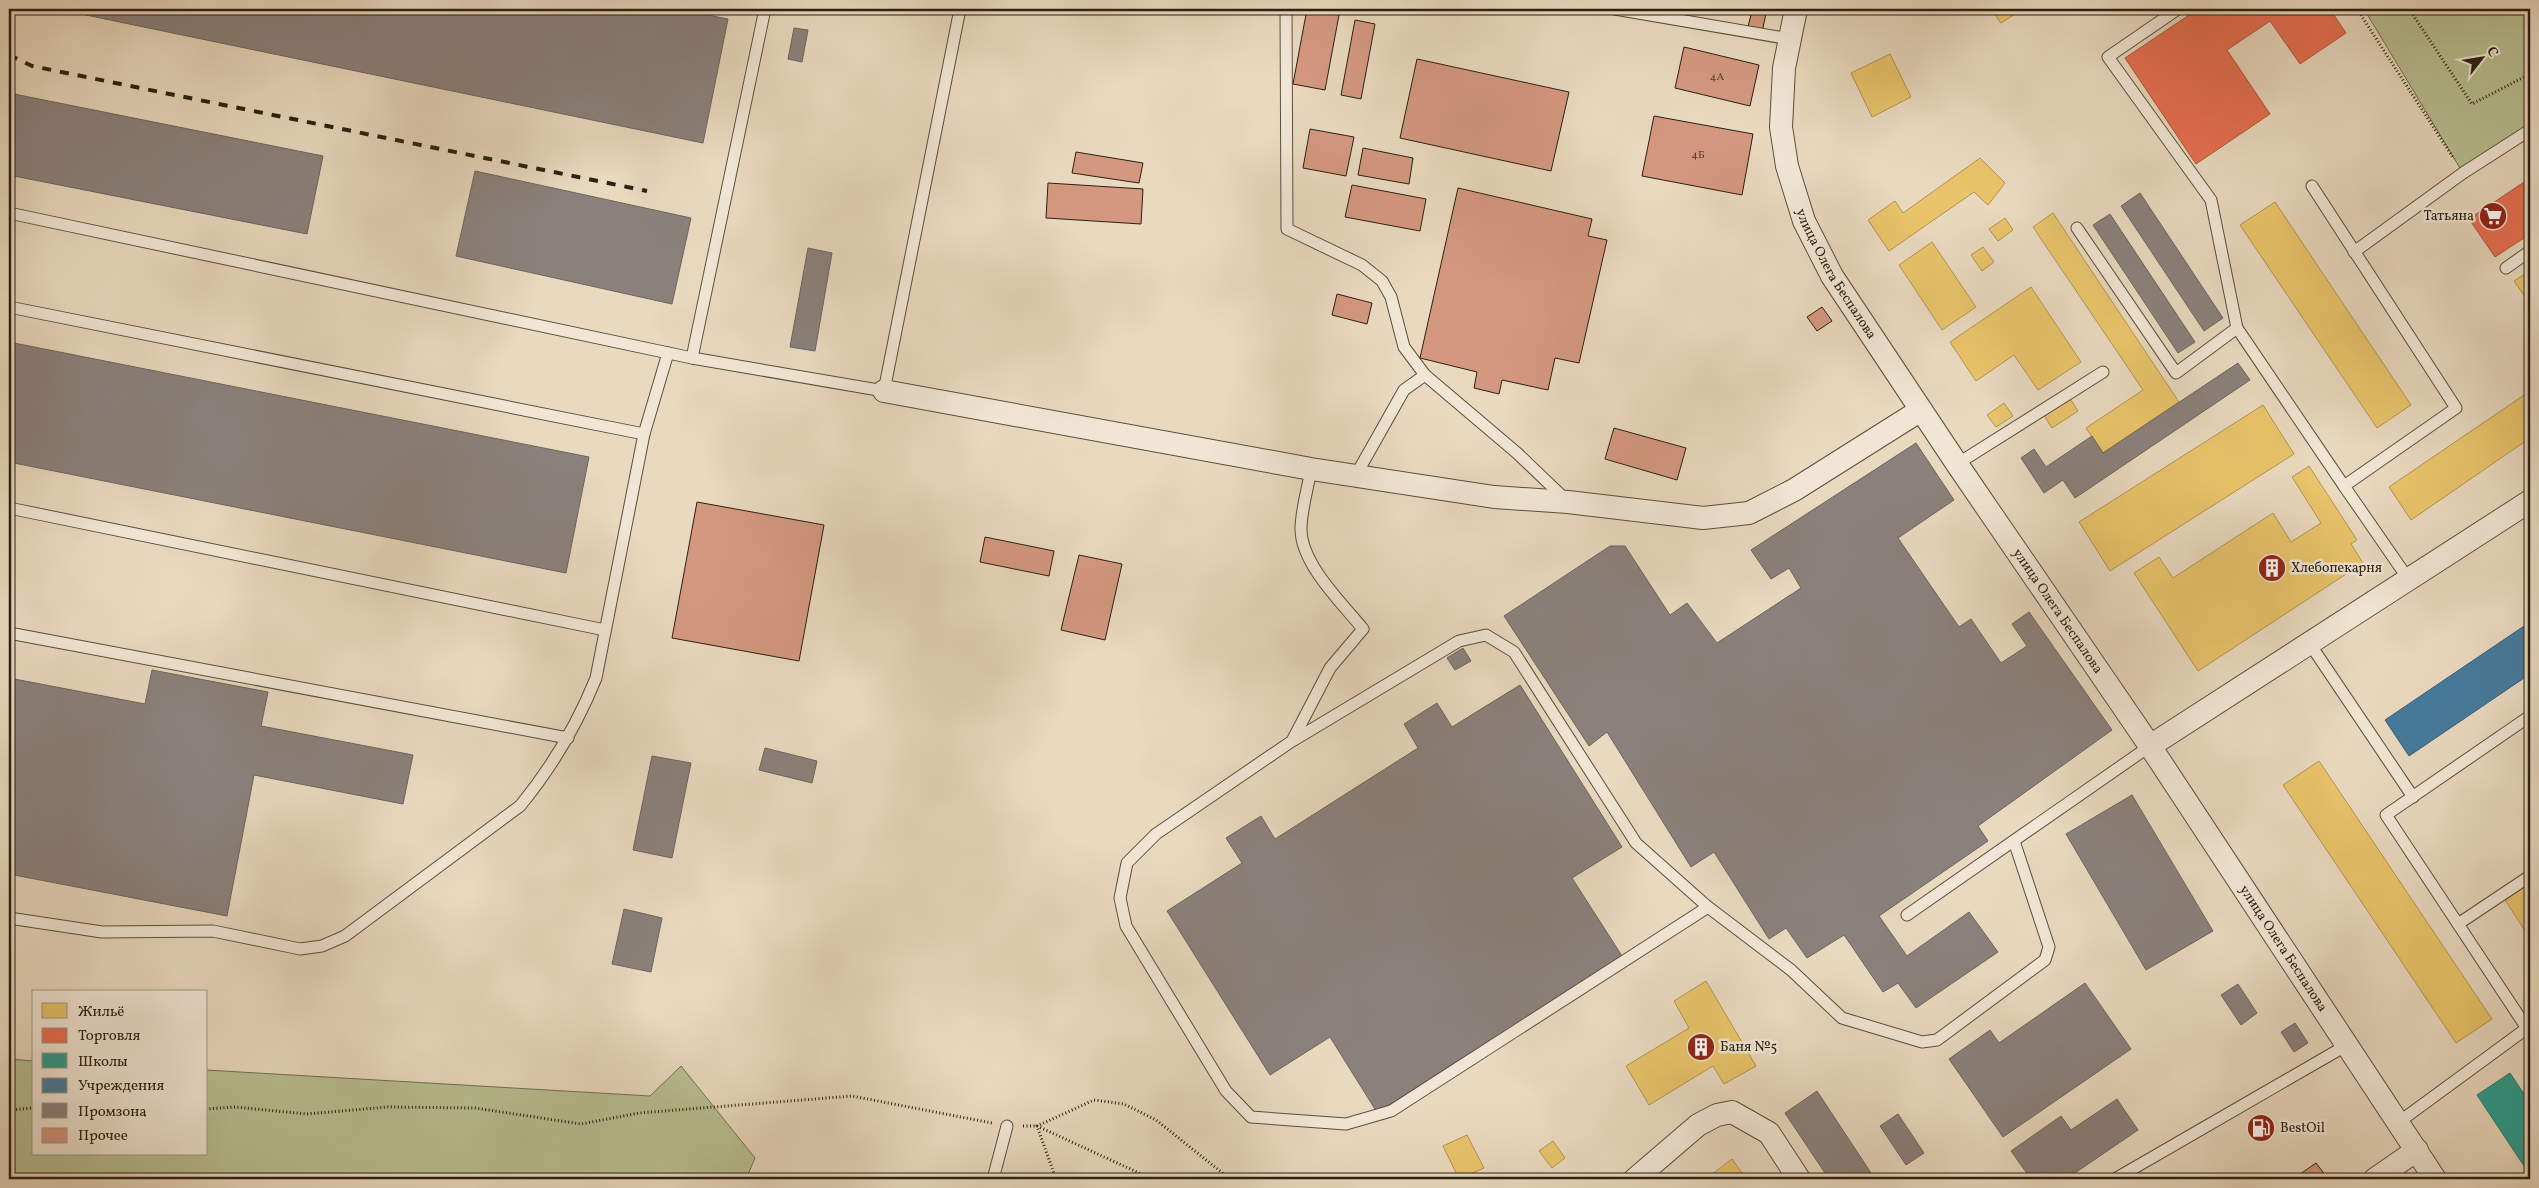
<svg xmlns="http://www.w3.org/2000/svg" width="2539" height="1188" viewBox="0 0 2539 1188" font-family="Vollkorn,serif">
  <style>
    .green { fill: #b8bf91; stroke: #717052 }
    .homes { fill: #e9c46a; stroke: #b09350 }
    .shops { fill: #e76f51; stroke: #ae573e }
    .schools { fill: #2a9d8f; stroke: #2a786a }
    .public { fill: #457b9d; stroke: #3d6073 }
    .industry { fill: #8a817c; stroke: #6d645c }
    .building { fill: #d49880; stroke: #2a2012 }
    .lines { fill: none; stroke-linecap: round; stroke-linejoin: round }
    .lane-casing { stroke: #5a4e3d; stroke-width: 13 }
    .street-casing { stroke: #5a4e3d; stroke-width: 24 }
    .path { stroke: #2a2012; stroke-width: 3; stroke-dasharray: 1 2.5; stroke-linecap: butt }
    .lane { stroke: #f1e6d5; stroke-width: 11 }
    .street { stroke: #f1e6d5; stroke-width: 22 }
    .rail { stroke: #2a2012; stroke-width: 4; stroke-dasharray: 9 9; stroke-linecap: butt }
    .labels { text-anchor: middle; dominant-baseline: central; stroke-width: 5; stroke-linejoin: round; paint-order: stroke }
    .number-label { font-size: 11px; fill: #543e2e }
    .poi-label { font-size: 14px; fill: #2a2012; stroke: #f1e6d5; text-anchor: start }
    .street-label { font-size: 14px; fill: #2a2012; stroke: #f1e6d5 }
  </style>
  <rect width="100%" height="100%" fill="#e9d9bf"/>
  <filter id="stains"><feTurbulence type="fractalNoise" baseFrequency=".004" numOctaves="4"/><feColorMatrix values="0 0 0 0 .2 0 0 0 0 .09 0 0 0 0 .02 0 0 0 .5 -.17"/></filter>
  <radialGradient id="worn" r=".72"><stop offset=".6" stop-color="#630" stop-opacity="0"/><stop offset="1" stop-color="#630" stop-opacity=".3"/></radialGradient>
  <!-- green -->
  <g class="green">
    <path d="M2364 9H2530V130L2463 173Z"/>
    <path d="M9 1059 34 1061V1154H206V1070L650 1096 681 1066 755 1158 746 1179H92L9 1173Z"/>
  </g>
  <!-- homes -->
  <g class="homes">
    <path d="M1991 9H2023L2001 23Z"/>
    <path d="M1890 54 1911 97 1872 117 1851 73Z"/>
    <path d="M1980 158 2005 183 1988 205 1974 192 1889 251 1868 220 1895 201 1903 213Z"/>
    <path d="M2275 202 2411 405 2377 428 2240 225Z"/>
    <path d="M2053 213 2179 402 2103 453 2086 428 2143 390 2033 227Z"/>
    <path d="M2005 218 2013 230 1998 241 1989 229Z"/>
    <path d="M1932 242 1976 307 1942 330 1899 265Z"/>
    <path d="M1983 247 1994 262 1982 271 1971 255Z"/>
    <path d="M2525 274 2530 281V304L2514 281Z"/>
    <path d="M2031 287 2081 362 2038 390 2014 355 1976 381 1950 342Z"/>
    <path d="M2530 391V438L2411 520 2389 487Z"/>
    <path d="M2069 397 2078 411 2052 428 2043 414Z"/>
    <path d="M2004 403 2013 416 1996 427 1987 415Z"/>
    <path d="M2263 405 2294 454 2110 571 2079 522Z"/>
    <path d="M2309 466 2357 540 2351 544 2363 563 2198 671 2134 573 2159 557 2173 578 2273 513 2291 542 2321 523 2292 477Z"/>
    <path d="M2319 761 2492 1019 2456 1043 2283 785Z"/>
    <path d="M2530 883V936L2529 937 2505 900Z"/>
    <path d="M1706 981 1756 1066 1724 1084 1713 1066 1649 1105 1626 1066 1689 1028 1674 1001Z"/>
    <path d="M1467 1135 1484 1168 1459 1179 1443 1146Z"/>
    <path d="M1553 1141 1565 1158 1552 1168 1539 1151Z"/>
    <path d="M1732 1159 1744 1176 1740 1179H1706Z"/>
  </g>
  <!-- shops -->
  <g class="shops">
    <path d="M2198 9H2330L2346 33 2300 64 2270 21 2227 50 2270 114 2196 164 2125 58Z"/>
    <path d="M2530 178V234L2495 257 2469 219Z"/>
  </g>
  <!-- schools -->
  <path class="schools" d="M2510 1073 2530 1103V1175L2477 1095Z"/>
  <!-- public -->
  <path class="public" d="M2530 622V674L2409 756 2385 720Z"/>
  <!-- industry -->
  <g class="industry">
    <path d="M57 9H677L728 19 703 143Z"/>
    <path d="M794 28 808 30 802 62 788 59Z"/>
    <path d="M9 93 323 156 307 234 9 175Z"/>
    <path d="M475 171 691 218 672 304 456 256Z"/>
    <path d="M2140 193 2223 318 2204 331 2121 206Z"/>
    <path d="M2110 214 2195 342 2178 353 2093 225Z"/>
    <path d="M808 248 832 253 815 351 790 347Z"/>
    <path d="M9 342 589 457 566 573 9 462Z"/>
    <path d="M2238 363 2250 380 2075 498 2063 480 2044 493 2021 458 2034 449 2046 467 2092 436 2103 453Z"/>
    <path d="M1916 443 1954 500 1898 538 1959 627 1971 619 2001 663 2027 646 2012 624 2029 612 2112 730 1978 826 1988 841 1879 916 1907 956 1969 912 1998 952 1916 1008 1898 983 1883 992 1844 935 1807 958 1786 928 1769 939 1714 852 1691 867 1607 732 1589 746 1504 616 1610 546H1625L1670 615 1687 603 1717 643 1801 588 1789 568 1771 579 1751 550Z"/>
    <path d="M1463 648 1471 661 1455 670 1447 658Z"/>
    <path d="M152 670 268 692 261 726 413 755 403 804 254 775 227 916 9 874V678L145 704Z"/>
    <path d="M1520 685 1622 847 1572 878 1624 959 1378 1114 1330 1037 1270 1075 1167 911 1242 863 1226 838 1261 816 1275 839 1418 748 1404 724 1437 703 1452 727Z"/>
    <path d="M765 748 817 761 812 783 759 770Z"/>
    <path d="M652 756 691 763 672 858 633 850Z"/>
    <path d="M2132 795 2213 931 2146 970 2066 834Z"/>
    <path d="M624 909 662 918 651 972 612 964Z"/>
    <path d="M2085 983 2131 1049 2003 1137 1949 1059 1990 1030 1999 1043Z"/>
    <path d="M2238 984 2257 1013 2241 1025 2221 995Z"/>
    <path d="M2295 1023 2308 1043 2294 1052 2281 1032Z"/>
    <path d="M1817 1091 1875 1179H1829L1785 1113Z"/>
    <path d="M2117 1099 2138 1130 2066 1179H2031L2011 1151 2061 1116 2071 1130Z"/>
    <path d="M1898 1114 1924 1153 1906 1165 1880 1126Z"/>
  </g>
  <!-- building -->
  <g class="building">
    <path d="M1307 9 1339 15 1325 90 1293 84Z"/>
    <path d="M1722 9H1767L1761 37 1746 34 1751 15Z"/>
    <path d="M1355 20 1375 24 1361 99 1341 95Z"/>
    <path d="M1684 47 1759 65 1750 106 1675 88Z"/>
    <path d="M1417 59 1569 92 1551 171 1400 138Z"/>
    <path d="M1654 116 1753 134 1742 195 1642 176Z"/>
    <path d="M1310 129 1354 137 1346 176 1303 168Z"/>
    <path d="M1363 148 1413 158 1409 184 1358 175Z"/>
    <path d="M1076 152 1143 163 1139 183 1072 173Z"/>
    <path d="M1048 183 1143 189 1141 224 1046 218Z"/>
    <path d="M1352 185 1426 199 1420 231 1345 217Z"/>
    <path d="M1458 188 1592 219 1588 236 1607 240 1579 363 1555 358 1548 390 1502 380 1499 394 1474 388 1477 372 1420 358Z"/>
    <path d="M1337 294 1372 303 1367 324 1332 315Z"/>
    <path d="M1822 307 1832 321 1817 331 1807 317Z"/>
    <path d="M1614 428 1686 448 1677 480 1605 459Z"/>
    <path d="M697 502 824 525 799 661 672 638Z"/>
    <path d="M985 537 1054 551 1049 576 980 562Z"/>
    <path d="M1079 555 1122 564 1105 640 1061 630Z"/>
    <path d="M2316 1163 2326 1176 2321 1179H2293Z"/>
  </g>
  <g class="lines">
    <defs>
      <g id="lane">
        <path d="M1286 9 1287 229 1362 265 1382 281 1391 297 1404 347 1425 375 1517 453 1565 499"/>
        <path d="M1615 9 1790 39"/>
        <path d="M2178 9 2108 57 2211 200 2237 328"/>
        <path d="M2312 186 2456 408 2344 486 2409 580"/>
        <path d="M9 213 692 358 884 391 960 9"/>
        <path d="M2077 228 2176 373 2237 328 2344 486"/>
        <path d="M2354 252 2463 173 2530 130"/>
        <path d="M2506 268 2530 251"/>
        <path d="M9 307 644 434"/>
        <path d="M692 358 765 9"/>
        <path d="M1957 464 2103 372"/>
        <path d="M1311 469C1308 488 1301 510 1301 529 1301 564 1342 603 1363 629L1330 668 1292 741 1156 834 1127 863 1120 898 1126 926 1226 1091 1251 1117 1346 1124 1391 1111 1708 907 1791 970 1842 1018 1922 1042 1937 1040 2045 960 2049 947 2014 841"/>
        <path d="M1356 475 1404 390 1425 375"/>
        <path d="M9 508 605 630"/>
        <path d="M9 633 568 738"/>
        <path d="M2310 644 2413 797"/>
        <path d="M2530 716 2386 815 2530 1033"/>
        <path d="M1294 740 1459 641 1486 635 1514 652 1636 843 1708 907"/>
        <path d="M1907 915 2150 746"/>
        <path d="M9 918 102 932 213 931 300 949 322 946 345 936 520 806C552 767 577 725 596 678L644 434 668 353"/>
        <path d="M2458 924 2530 876"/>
        <path d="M2399 1122 2530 1026"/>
        <path d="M993 1179 1007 1126"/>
        <path d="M2115 1179 2347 1045"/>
      </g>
      <g id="street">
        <path id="s1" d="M1796 9 1784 68 1781 127 1787 166 1804 221 1832 276 1957 464 2150 746 2435 1179"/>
        <path d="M884 391 1311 469 1494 497 1568 502 1703 518 1749 513 1794 490 1921 410"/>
        <path d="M2150 746 2530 501"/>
        <path d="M1635 1179 1698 1125 1717 1115 1732 1112 1769 1133 1799 1179"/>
        <path d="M2375 1179 2417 1150"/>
      </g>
    </defs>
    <!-- lane casing -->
    <use href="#lane" class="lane-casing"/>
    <!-- street casing -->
    <use href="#street" class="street-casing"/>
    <!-- path -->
    <g class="path">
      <path d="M2357 9 2454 159"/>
      <path d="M2409 9 2472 104 2530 74"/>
      <path d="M2524 9 2530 18"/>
      <path d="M206 1109 235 1107 307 1114 388 1107 475 1108 581 1124 639 1113 852 1096 992 1123"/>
      <path d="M9 1110 34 1108"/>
      <path d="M1023 1126H1037L1152 1179"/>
      <path d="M1056 1179 1037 1126 1094 1100 1124 1104 1156 1120 1230 1179"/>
    </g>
    <!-- lane -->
    <use href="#lane" class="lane"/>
    <!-- street -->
    <use href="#street" class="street"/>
    <!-- rail -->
    <path class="rail" d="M9 55 32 66 647 191"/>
  </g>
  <!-- icons -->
  <defs>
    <symbol id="supermarket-disc" viewBox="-11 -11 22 22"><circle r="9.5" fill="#8f2418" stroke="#f1e6d5"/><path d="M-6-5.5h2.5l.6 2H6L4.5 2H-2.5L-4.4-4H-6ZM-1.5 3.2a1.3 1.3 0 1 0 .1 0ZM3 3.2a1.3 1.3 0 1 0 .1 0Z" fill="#fff"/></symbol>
    <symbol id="building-disc" viewBox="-11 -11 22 22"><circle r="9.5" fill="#8f2418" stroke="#f1e6d5"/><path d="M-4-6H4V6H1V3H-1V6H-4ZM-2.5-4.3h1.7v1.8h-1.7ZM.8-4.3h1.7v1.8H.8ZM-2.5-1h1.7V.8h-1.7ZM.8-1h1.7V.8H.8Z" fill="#fff"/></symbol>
    <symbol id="fuel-disc" viewBox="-11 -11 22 22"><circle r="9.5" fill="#8f2418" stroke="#f1e6d5"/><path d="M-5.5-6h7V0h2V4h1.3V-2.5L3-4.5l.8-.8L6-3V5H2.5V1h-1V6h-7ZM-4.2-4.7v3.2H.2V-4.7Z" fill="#fff"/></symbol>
  </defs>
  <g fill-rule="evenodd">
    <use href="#supermarket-disc" x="2477" y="200" width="32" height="32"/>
    <use href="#building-disc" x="2256" y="552" width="32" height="32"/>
    <use href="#building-disc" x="1685" y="1031" width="32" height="32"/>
    <use href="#fuel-disc" x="2245" y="1112" width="32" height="32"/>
  </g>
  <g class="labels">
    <!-- number labels -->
    <g class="number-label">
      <text x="1717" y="77">4А</text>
      <text x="1698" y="155">4Б</text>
    </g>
    <!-- poi labels -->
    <g class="poi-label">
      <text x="2474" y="216" text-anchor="end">Татьяна</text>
      <text x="2291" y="568">Хлебопекарня</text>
      <text x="1720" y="1047">Баня №5</text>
      <text x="2280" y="1128">BestOil</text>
    </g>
    <!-- street labels -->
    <g class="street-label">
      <text stroke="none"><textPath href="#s1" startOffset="278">улица Олега Беспалова</textPath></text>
      <text stroke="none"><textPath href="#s1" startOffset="682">улица Олега Беспалова</textPath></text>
      <text stroke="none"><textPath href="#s1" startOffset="1088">улица Олега Беспалова</textPath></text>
    </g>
  </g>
  <!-- margin -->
  <rect width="2539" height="1188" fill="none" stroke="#e9d9bf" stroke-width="30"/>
  <rect x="10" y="10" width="2519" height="1168" fill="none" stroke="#2a2012" stroke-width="2.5"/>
  <rect x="15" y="15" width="2509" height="1158" fill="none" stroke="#2a2012"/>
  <!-- legend -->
  <rect x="32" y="990" width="175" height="165" fill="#f1e6d5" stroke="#a19787"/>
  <rect x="42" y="1003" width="25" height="15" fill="#e9c46a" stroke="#a19787"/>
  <text x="78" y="1016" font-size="15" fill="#2a2012">Жильё</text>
  <rect x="42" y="1028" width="25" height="15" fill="#e76f51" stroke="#a19787"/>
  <text x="78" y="1040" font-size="15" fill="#2a2012">Торговля</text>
  <rect x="42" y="1053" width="25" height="15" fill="#2a9d8f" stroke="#a19787"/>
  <text x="78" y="1066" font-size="15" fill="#2a2012">Школы</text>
  <rect x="42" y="1078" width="25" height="15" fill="#457b9d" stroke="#a19787"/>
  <text x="78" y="1090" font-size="15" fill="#2a2012">Учреждения</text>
  <rect x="42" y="1103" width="25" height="15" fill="#8a817c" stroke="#a19787"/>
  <text x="78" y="1116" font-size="15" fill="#2a2012">Промзона</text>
  <rect x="42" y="1128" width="25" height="15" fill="#d49880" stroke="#a19787"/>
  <text x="78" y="1140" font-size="15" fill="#2a2012">Прочее</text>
  <!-- north arrow -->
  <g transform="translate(2482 58) rotate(59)" stroke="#f1e6d5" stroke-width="4" paint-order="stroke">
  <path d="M0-4L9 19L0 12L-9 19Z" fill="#2a2012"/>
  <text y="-8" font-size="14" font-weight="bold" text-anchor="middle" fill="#2a2012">С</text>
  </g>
  <rect width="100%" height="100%" filter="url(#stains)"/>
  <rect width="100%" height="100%" fill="url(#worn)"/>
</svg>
